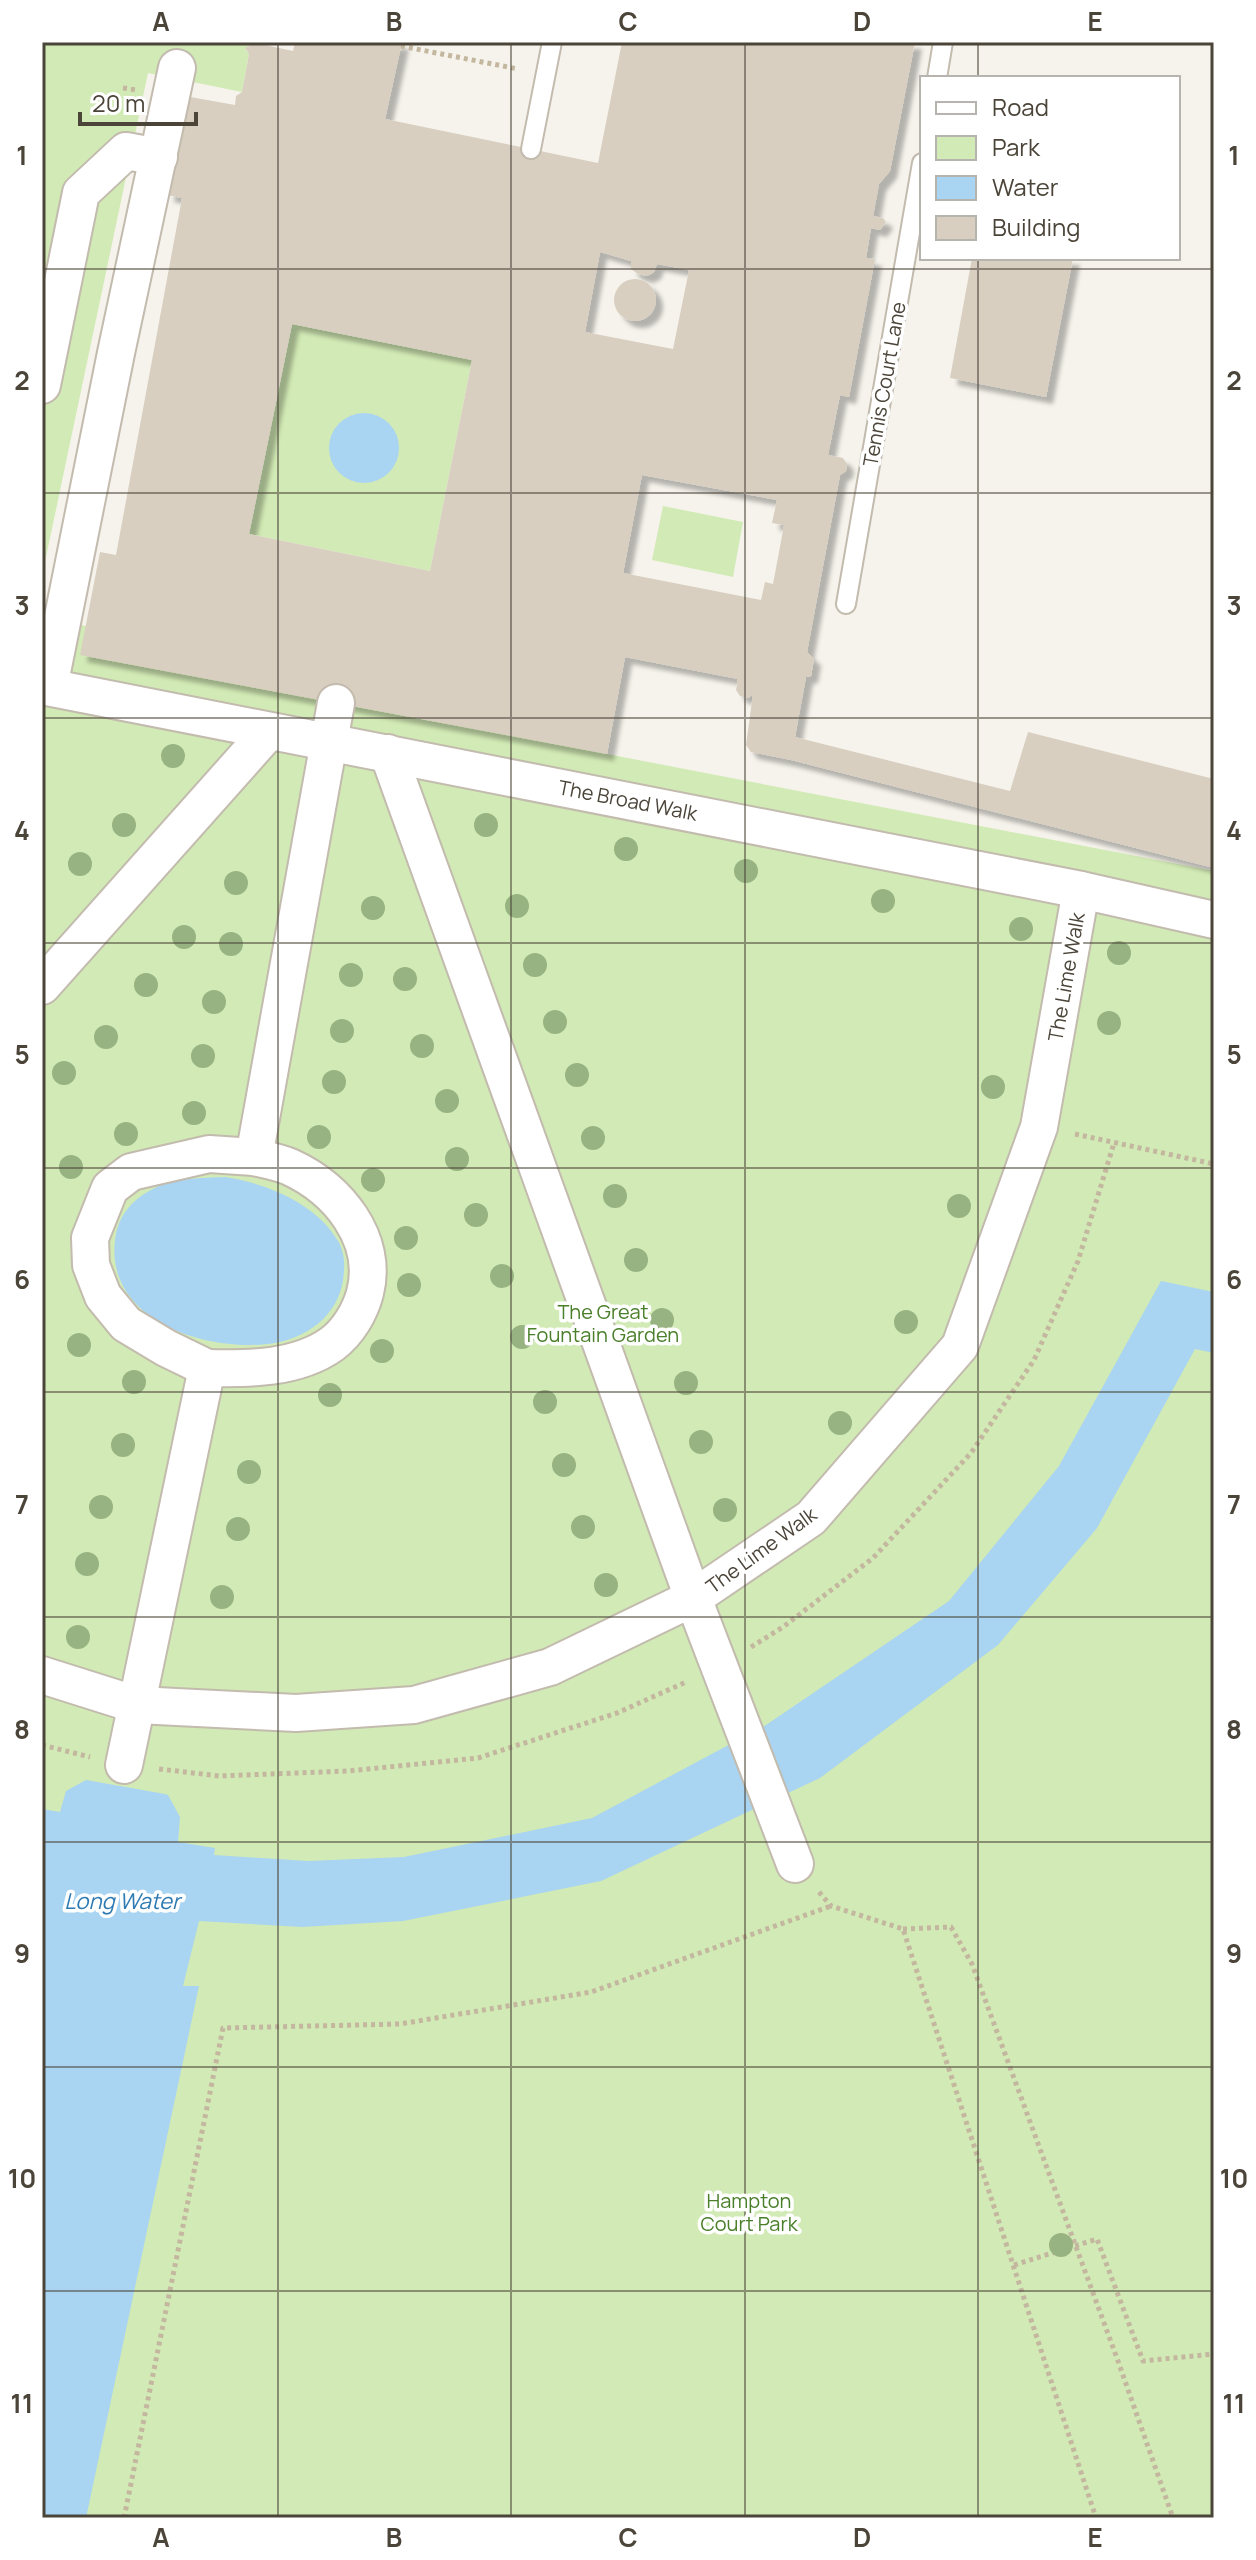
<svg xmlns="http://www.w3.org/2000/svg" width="1256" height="2560" viewBox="0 0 1256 2560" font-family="Manrope,sans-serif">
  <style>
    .green { fill: #d2eab5 }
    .water { fill: #a9d4f2 }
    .building { fill: #d8cfc1; fill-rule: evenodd; filter: url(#shadow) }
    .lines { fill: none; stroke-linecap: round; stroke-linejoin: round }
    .lane-casing { stroke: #c2bbae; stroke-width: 22 }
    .street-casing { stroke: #c2bbae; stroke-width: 40 }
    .path { stroke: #c4b79f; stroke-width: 5; stroke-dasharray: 4 4; stroke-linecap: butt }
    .lane { stroke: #fff; stroke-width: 18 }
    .street { stroke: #fff; stroke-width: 36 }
    .tree { fill: #97b381 }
    .grid { fill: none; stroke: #4b4439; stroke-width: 2; stroke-opacity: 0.55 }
    .labels { text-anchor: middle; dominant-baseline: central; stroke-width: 7; stroke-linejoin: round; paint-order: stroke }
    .street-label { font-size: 20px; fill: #4b4439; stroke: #fff }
    .park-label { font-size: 20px; fill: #4a7f2a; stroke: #fff }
    .water-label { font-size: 22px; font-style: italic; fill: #2e7ab2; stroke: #fff }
    .neatline { fill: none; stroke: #4b4439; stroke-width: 3 }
    .grid-label { font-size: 26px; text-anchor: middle; font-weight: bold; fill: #4b4439 }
  </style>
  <defs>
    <filter id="shadow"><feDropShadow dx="7" dy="7" stdDeviation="2" flood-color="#0004"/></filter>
  </defs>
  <rect width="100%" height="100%" fill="#f6f3ec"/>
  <!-- green -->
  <g class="green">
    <path d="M42 42H247L249 46 245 49 249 54 242 92 148 73 42 576Z"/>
    <path d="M292 324 472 360 430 571 249 534Z"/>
    <path d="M663 506 743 522 733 577 652 560Z"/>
    <path d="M42 618 86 626 607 754 1214 871V2518H42Z"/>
  </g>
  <!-- water -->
  <g class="water">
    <circle cx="364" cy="448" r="35"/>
    <path d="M225 1177C265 1183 316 1203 338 1241 343 1249 345 1261 344 1270 343 1310 313 1336 275 1343 208 1354 100 1320 116 1234 120 1214 134 1198 153 1189 174 1178 202 1178 225 1177Z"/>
    <path d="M1161 1281 1214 1292V1353L1195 1349 1097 1528 998 1645 820 1778 601 1881 403 1921 302 1927 199 1921 183 1986H199L86 2518H42V1809L60 1812 66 1791 86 1780 165 1794 168 1795 180 1817 178 1842 215 1848 214 1855 308 1861 404 1857 592 1818 766 1725 949 1601 1059 1466Z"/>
  </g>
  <!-- building -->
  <g class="building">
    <path d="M247 42H263L265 45 293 51 295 42H402L385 119 598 163 622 42H915L890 171 879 184 873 216 883 218 886 222 880 230 871 228 866 258 875 259 849 397 840 395 828 455 843 458 847 464 846 471 840 475 807 652 814 659 811 676 806 677 795 737 1010 791 1028 732 1214 779V868L791 760 751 752 746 745 753 694 748 698 740 696 736 690 738 679 625 657 607 754 80 655 100 552 116 555 182 198 167 195 185 96 235 105 236 96 242 92 249 54 245 48 249 46ZM600 252 631 261V269L638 274 647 276 654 272 657 264 689 270 673 349 585 332ZM292 324 472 360 430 571 249 534ZM642 475 777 500 772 523 784 525 773 584 765 582 761 600 623 573Z"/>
    <path d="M972 258H1073L1046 397 950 378Z"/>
    <circle cx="635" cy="300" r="21"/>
  </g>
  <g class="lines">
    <defs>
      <g id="lane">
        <path d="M937 78 943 42"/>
        <path d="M531 149 552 42"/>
        <path d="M846 604 922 163"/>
      </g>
      <g id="street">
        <path d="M42 385 81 193 126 151 159 157"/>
        <path d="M42 686 1081 890 1214 920"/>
        <path d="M49 687 116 353 177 68"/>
        <path d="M388 753 693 1598 795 1864"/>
        <path d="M42 986 269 731"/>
        <path d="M207 1368 166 1348 126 1324 103 1296 91 1265 90 1238 110 1188 131 1172 209 1154 254 1157"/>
        <path d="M42 1675 137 1705 296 1713 414 1705 550 1667 693 1598 811 1518 960 1346 1039 1127 1081 890"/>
        <path d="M124 1765 207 1368C248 1369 297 1369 332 1344 348 1332 360 1312 365 1293 379 1239 338 1189 290 1167 279 1162 266 1160 254 1157L336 703"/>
      </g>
    </defs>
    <!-- lane casing -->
    <use href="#lane" class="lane-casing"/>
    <!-- street casing -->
    <use href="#street" class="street-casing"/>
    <!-- path -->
    <g class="path">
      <path d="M401 46 518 69"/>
      <path d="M123 88 137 90"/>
      <path d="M1075 1134 1214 1164"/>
      <path d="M751 1647 783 1627 873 1558 971 1453 1034 1360 1078 1261 1114 1143"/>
      <path d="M42 1745 90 1757"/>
      <path d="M159 1769 219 1776 348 1771 478 1758 617 1713 686 1682"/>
      <path d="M819 1892 831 1906 903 1929 1096 2518"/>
      <path d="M903 1929 951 1927 972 1964 1118 2361 1173 2518"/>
      <path d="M1014 2265 1097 2239 1143 2361 1214 2354"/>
      <path d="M124 2518 223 2028 400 2024 591 1992 831 1906"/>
    </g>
    <!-- lane -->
    <use href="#lane" class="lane"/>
    <!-- street -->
    <use href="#street" class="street"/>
  </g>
  <!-- trees -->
  <g class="tree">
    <circle cx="173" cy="756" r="12"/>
    <circle cx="124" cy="825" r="12"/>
    <circle cx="486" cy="825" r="12"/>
    <circle cx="626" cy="849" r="12"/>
    <circle cx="80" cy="864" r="12"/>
    <circle cx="746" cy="871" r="12"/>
    <circle cx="236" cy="883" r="12"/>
    <circle cx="883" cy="901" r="12"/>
    <circle cx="517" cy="906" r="12"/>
    <circle cx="373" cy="908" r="12"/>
    <circle cx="1021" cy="929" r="12"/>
    <circle cx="184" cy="937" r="12"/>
    <circle cx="231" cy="944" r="12"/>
    <circle cx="1119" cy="953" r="12"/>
    <circle cx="535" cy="965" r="12"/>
    <circle cx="351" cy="975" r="12"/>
    <circle cx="405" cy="979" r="12"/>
    <circle cx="146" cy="985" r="12"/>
    <circle cx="214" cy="1002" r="12"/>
    <circle cx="555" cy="1022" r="12"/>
    <circle cx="1109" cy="1023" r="12"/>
    <circle cx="342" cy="1031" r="12"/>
    <circle cx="106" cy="1037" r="12"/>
    <circle cx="422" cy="1046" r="12"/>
    <circle cx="203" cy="1056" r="12"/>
    <circle cx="64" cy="1073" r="12"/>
    <circle cx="577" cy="1075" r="12"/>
    <circle cx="334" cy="1082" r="12"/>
    <circle cx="993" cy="1087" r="12"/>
    <circle cx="447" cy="1101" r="12"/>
    <circle cx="194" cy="1113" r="12"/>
    <circle cx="126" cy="1134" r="12"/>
    <circle cx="319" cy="1137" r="12"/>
    <circle cx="593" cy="1138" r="12"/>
    <circle cx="457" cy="1159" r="12"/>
    <circle cx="71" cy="1167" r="12"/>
    <circle cx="373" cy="1180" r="12"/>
    <circle cx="615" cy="1196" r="12"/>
    <circle cx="959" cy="1206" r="12"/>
    <circle cx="476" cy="1215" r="12"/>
    <circle cx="406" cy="1238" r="12"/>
    <circle cx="636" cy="1260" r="12"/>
    <circle cx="502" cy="1276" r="12"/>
    <circle cx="409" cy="1285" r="12"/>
    <circle cx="662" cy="1320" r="12"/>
    <circle cx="906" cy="1322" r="12"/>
    <circle cx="522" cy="1337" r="12"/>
    <circle cx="79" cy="1345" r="12"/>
    <circle cx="382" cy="1351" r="12"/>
    <circle cx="134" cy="1382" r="12"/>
    <circle cx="686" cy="1383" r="12"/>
    <circle cx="330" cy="1395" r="12"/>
    <circle cx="545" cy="1402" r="12"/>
    <circle cx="840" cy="1423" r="12"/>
    <circle cx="701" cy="1442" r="12"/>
    <circle cx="123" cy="1445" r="12"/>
    <circle cx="564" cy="1465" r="12"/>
    <circle cx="249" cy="1472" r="12"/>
    <circle cx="101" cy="1507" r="12"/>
    <circle cx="725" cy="1510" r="12"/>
    <circle cx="583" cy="1527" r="12"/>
    <circle cx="238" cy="1529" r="12"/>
    <circle cx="87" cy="1564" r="12"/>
    <circle cx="606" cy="1585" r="12"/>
    <circle cx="222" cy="1597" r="12"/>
    <circle cx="78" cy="1637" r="12"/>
    <circle cx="1061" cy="2245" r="12"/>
  </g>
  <!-- grid -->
  <path class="grid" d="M278 42V2518M511 42V2518M745 42V2518M978 42V78M978 258V2518M42 269H1214M42 493H1214M42 718H1214M42 943H1214M42 1168H1214M42 1392H1214M42 1617H1214M42 1842H1214M42 2067H1214M42 2291H1214"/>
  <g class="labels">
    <!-- street labels -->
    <g class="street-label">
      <text transform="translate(884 384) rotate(-80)">Tennis Court Lane</text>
      <text transform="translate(628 800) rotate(11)">The Broad Walk</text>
      <text transform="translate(1066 977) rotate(-80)">The Lime Walk</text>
      <text transform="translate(761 1550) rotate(-36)">The Lime Walk</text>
    </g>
    <!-- park labels -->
    <g class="park-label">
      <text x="603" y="1311">The Great<tspan x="603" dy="23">Fountain Garden</tspan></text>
      <text x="749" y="2200">Hampton<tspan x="749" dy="23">Court Park</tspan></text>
    </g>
    <!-- water labels -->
    <g class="water-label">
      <text x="122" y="1901">Long Water</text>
    </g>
  </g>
  <!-- border -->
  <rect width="1256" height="2560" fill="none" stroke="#ffffff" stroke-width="88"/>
  <!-- legend -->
  <rect x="920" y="76" width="260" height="184" fill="#ffffff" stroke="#b7b4b0" stroke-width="2"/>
  <rect x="936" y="102" width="40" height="12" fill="#ffffff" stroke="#b7b4b0" stroke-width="2"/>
  <text x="992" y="116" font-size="24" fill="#4b4439">Road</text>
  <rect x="936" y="136" width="40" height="24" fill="#d2eab5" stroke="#b7b4b0" stroke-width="2"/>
  <text x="992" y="156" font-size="24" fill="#4b4439">Park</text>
  <rect x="936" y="176" width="40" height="24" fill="#a9d4f2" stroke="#b7b4b0" stroke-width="2"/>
  <text x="992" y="196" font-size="24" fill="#4b4439">Water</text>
  <rect x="936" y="216" width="40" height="24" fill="#d8cfc1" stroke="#b7b4b0" stroke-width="2"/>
  <text x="992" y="236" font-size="24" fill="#4b4439">Building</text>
  <!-- scale -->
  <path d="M80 112v12h116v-12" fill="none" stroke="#4b4439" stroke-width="4"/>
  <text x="92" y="112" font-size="24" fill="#4b4439" stroke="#ffffff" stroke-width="6" paint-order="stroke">20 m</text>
  <rect x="44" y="44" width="1168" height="2472" class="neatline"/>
  <g class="grid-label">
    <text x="161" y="31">A</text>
    <text x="394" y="31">B</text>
    <text x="628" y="31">C</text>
    <text x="862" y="31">D</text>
    <text x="1095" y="31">E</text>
    <text x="22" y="165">1</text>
    <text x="1234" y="165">1</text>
    <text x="22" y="390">2</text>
    <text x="1234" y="390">2</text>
    <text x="22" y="615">3</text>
    <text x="1234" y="615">3</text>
    <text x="22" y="840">4</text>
    <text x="1234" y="840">4</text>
    <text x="22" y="1064">5</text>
    <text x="1234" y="1064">5</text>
    <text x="22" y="1289">6</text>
    <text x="1234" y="1289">6</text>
    <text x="22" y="1514">7</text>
    <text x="1234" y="1514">7</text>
    <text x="22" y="1739">8</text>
    <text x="1234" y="1739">8</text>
    <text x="22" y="1963">9</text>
    <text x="1234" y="1963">9</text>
    <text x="22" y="2188">10</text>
    <text x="1234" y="2188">10</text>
    <text x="22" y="2413">11</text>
    <text x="1234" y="2413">11</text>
    <text x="161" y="2547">A</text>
    <text x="394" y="2547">B</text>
    <text x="628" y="2547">C</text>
    <text x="862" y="2547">D</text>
    <text x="1095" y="2547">E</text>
  </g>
</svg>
